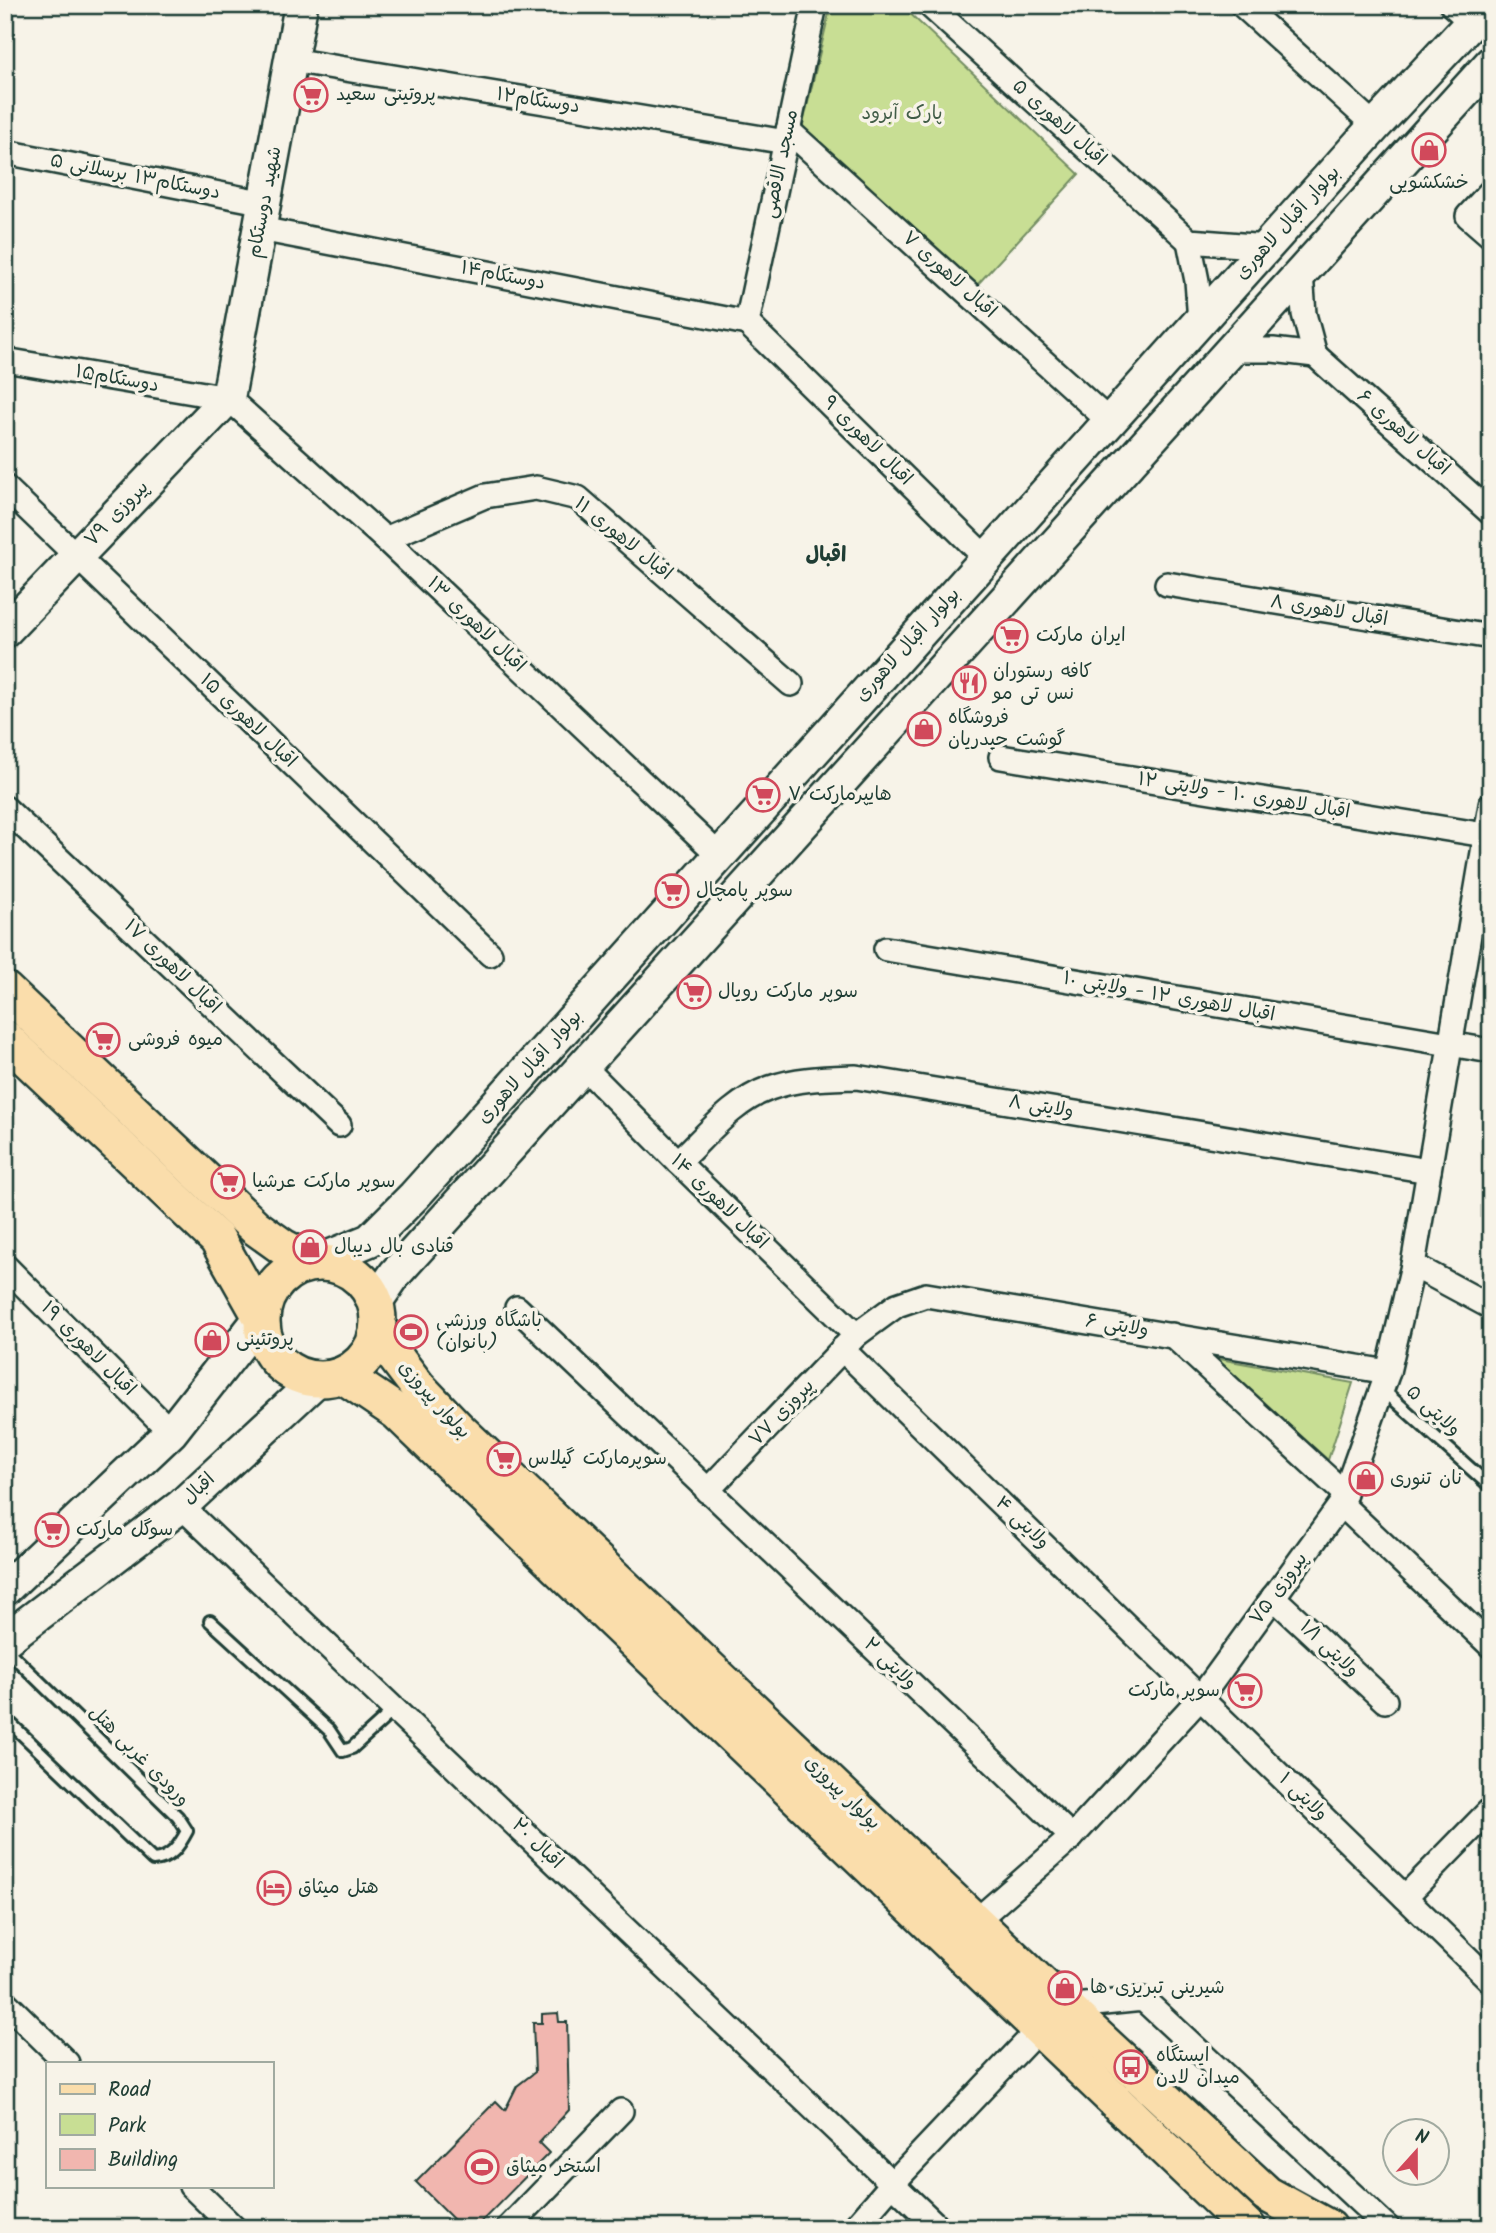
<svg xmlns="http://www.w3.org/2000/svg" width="1496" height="2233" viewBox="0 0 1496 2233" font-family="Kalam,'Playpen Sans Arabic',sans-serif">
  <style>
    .green { fill: #c8de94; stroke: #748e64; stroke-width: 2 }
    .building { fill: #f1b6af; stroke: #1f3d34; stroke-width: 2 }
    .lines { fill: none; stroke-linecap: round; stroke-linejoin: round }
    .lane-casing { stroke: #1f3d34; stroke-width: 16 }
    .street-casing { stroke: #1f3d34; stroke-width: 28 }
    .secondary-casing { stroke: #1f3d34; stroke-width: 37 }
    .primary-casing { stroke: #1f3d34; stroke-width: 40 }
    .lane { stroke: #f7f3e8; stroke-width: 10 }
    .street { stroke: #f7f3e8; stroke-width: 23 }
    .secondary { stroke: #f7f3e8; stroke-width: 32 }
    .primary { stroke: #faddab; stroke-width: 35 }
    .labels { text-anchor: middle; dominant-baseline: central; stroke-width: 7; stroke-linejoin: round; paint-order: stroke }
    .poi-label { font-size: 19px; fill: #1f3d34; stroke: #f7f3e8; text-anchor: start }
    .street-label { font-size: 19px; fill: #1f3d34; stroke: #f7f3e8 }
    .park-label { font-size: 19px; fill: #415d47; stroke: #f7f3e8 }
    .neighbourhood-label { font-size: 21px; font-weight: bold; fill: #1f3d34; stroke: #f7f3e8 }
  </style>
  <rect width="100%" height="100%" fill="#f7f3e8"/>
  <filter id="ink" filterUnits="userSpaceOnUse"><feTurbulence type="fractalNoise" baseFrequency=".0143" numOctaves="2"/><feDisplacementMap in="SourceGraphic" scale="14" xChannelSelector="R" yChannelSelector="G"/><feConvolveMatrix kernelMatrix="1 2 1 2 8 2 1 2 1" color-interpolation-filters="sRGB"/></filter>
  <g filter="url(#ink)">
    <!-- green -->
    <g class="green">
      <path d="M831 5H901L1079 174 977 285 802 128Z"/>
      <path d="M1214 1358 1353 1383 1328 1460Z"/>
    </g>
    <!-- building -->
    <path class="building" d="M558 2013 559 2022H567L569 2110 539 2143 549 2153 475 2228H462L416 2182 496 2101 505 2110 517 2086 535 2072 533 2023H542V2014Z"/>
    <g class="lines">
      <defs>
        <g id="lane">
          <path d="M1382 1389 1491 1487"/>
          <path d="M210 1621 329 1730 343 1751 352 1748 396 1708"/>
          <path d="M5 1648 178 1817 187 1831C179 1846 171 1859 153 1860L5 1718"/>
        </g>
        <g id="street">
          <path d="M929 5 1189 241 1267 247"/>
          <path d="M1242 5 1375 126"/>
          <path d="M1452 5 1472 23"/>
          <path d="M291 60 786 142"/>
          <path d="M788 130 1109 421"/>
          <path d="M5 152 265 203"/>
          <path d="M1491 191 1468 216 1491 236"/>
          <path d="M260 229 747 323"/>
          <path d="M1189 241 1197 281 1200 321"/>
          <path d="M1301 273 1304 314 1315 355"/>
          <path d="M747 323 986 558"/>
          <path d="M747 323 815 5"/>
          <path d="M1231 350H1273L1315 355"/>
          <path d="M1315 355 1491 513"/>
          <path d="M5 360 228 398 385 539 720 856"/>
          <path d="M5 487 490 954"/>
          <path d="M385 539 485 496 536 488 578 498 791 684"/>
          <path d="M1167 584 1491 637"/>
          <path d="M1001 757 1491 836"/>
          <path d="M5 808 339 1125"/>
          <path d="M886 949 1491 1051"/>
          <path d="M584 1067 678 1162 856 1335"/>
          <path d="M678 1162C706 1136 733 1101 770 1088 797 1078 828 1078 856 1077L1429 1171"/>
          <path d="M1413 1265 1491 1307"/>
          <path d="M5 1266 171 1432"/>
          <path d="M517 1308 1072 1837"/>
          <path d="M1172 1335 1345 1494"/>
          <path d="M842 1349 1491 1981"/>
          <path d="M707 1491 856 1335 897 1305 926 1295 1388 1372"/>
          <path d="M1341 1504 1491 1646"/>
          <path d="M181 1506 939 2228"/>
          <path d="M1273 1597 1385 1701"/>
          <path d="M1405 1897 1491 1809"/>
          <path d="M976 1921 1072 1837 1201 1697 1341 1504 1388 1372 1413 1265 1491 805"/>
          <path d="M5 2002 67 2063"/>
          <path d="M1065 2007 1143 1999 1388 2228"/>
          <path d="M191 2186 234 2228"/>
          <path d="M508 2228 621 2111"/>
          <path d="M854 2228 892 2184 1040 2028"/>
        </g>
        <g id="secondary">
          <path d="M5 631 228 398 301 5"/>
          <path d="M314 1263 370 1240 414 1196 1375 126 1488 5"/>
          <path d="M375 1303 395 1274 1491 63"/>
          <path d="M5 1589 171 1432 261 1317"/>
          <path d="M5 1640 181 1506 318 1379"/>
        </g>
        <g id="primary">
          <path d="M5 990 255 1227 283 1247 314 1263"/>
          <path d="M5 1038 217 1239 261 1317"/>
          <circle cx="320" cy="1321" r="58"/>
          <path d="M377 1333 418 1387 459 1430 1065 2007 1267 2194 1329 2228"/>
          <path d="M342 1375 397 1412 612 1620 1248 2228"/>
        </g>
      </defs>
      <!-- lane casing -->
      <use href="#lane" class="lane-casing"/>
      <!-- street casing -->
      <use href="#street" class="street-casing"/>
      <!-- secondary casing -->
      <use href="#secondary" class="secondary-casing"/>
      <!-- primary casing -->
      <use href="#primary" class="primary-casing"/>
      <!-- lane -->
      <use href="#lane" class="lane"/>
      <!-- street -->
      <use href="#street" class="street"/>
      <!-- secondary -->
      <use href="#secondary" class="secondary"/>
      <!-- primary -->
      <use href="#primary" class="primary"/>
    </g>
  </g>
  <!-- icons -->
  <defs>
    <symbol id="supermarket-ring" viewBox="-11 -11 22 22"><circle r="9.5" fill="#f7f3e8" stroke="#d1495b" stroke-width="1.5"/><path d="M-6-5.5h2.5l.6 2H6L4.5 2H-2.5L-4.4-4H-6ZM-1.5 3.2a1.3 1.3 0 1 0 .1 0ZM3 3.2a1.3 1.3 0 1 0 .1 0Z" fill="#d1495b"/></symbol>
    <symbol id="shop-ring" viewBox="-11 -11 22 22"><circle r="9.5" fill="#f7f3e8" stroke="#d1495b" stroke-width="1.5"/><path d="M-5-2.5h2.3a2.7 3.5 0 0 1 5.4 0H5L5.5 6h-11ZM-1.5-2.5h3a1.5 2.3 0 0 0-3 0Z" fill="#d1495b"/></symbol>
    <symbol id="restaurant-ring" viewBox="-11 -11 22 22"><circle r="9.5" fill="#f7f3e8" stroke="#d1495b" stroke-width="1.5"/><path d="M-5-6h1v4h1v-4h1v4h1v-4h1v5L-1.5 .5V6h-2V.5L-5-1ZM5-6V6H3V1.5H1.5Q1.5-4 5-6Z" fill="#d1495b"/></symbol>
    <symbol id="stadium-ring" viewBox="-11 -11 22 22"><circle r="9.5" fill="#f7f3e8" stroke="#d1495b" stroke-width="1.5"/><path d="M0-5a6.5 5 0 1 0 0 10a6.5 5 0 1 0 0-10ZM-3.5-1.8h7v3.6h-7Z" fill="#d1495b"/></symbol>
    <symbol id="hotel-ring" viewBox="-11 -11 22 22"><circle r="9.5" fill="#f7f3e8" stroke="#d1495b" stroke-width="1.5"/><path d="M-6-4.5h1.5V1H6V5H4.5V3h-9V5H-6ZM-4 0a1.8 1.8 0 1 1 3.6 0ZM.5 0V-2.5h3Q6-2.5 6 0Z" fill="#d1495b"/></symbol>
    <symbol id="bus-ring" viewBox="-11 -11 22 22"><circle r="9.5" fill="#f7f3e8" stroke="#d1495b" stroke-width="1.5"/><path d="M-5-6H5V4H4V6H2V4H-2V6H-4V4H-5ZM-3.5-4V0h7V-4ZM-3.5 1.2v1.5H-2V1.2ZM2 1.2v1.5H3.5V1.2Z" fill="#d1495b"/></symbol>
  </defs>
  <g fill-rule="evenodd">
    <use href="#supermarket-ring" x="292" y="76" width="38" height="38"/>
    <use href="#shop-ring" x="1410" y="131" width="38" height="38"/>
    <use href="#supermarket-ring" x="992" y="617" width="38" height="38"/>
    <use href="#restaurant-ring" x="950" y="664" width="38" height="38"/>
    <use href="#shop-ring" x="905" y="710" width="38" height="38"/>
    <use href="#supermarket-ring" x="744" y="776" width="38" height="38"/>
    <use href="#supermarket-ring" x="653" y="872" width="38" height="38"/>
    <use href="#supermarket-ring" x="675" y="973" width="38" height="38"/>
    <use href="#supermarket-ring" x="84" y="1021" width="38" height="38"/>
    <use href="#supermarket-ring" x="209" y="1163" width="38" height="38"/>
    <use href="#shop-ring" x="291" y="1228" width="38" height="38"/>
    <use href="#stadium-ring" x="392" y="1313" width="38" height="38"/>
    <use href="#shop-ring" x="193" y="1321" width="38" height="38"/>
    <use href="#supermarket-ring" x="485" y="1440" width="38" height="38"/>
    <use href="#shop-ring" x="1347" y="1460" width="38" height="38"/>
    <use href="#supermarket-ring" x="33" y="1511" width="38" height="38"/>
    <use href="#supermarket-ring" x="1226" y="1672" width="38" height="38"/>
    <use href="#hotel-ring" x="255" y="1869" width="38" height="38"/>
    <use href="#shop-ring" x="1046" y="1969" width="38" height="38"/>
    <use href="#bus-ring" x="1112" y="2048" width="38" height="38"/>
    <use href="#stadium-ring" x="463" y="2148" width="38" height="38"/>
  </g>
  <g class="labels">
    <!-- poi labels -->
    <g class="poi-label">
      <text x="336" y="95">پروتینی سعید</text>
      <text x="1429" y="183" text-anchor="middle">خشکشویی</text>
      <text x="1036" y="636">ایران مارکت</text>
      <text x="993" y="672">كافه رستوران<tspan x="993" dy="22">نس تى مو</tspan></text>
      <text x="948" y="718">فروشگاه<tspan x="948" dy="22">گوشت حیدریان</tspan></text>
      <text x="788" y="795">هایپرمارکت ۷</text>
      <text x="696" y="891">سوپر‌ پامچال</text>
      <text x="718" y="992">سوپر مارکت رویال</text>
      <text x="128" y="1040">میوه فروشی</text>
      <text x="252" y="1182">سوپر مارکت عرشیا</text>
      <text x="334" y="1247">قنادی بال دیبال</text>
      <text x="436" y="1321">باشگاه ورزشی<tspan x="436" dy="22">(بانوان)</tspan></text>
      <text x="236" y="1340">پروتئینی</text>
      <text x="528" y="1459">سوپرمارکت گیلاس</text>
      <text x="1390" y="1479">نان تنوری</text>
      <text x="76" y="1530">سوگل مارکت</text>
      <text x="1220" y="1691" text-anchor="end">سوپر مارکت</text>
      <text x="298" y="1888">هتل میثاق</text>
      <text x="1090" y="1988">شیرینی تبریزی ها</text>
      <text x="1156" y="2056">ایستگاه<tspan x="1156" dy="22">میدان لادن</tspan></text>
      <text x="506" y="2167">استخر میثاق</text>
    </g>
    <!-- street labels -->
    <g class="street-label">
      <text transform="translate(538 101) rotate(9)">دوستکام۱۲</text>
      <text transform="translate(1059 123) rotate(42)">اقبال لاهوری ۵</text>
      <text transform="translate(781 164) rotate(-78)">مسجد الاقصی</text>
      <text transform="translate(135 177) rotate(11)">دوستکام۱۳ برسلانی ۵</text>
      <text transform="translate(265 202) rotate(-79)">شهید دوستکام</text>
      <text transform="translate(1288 223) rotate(-48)">بولوار اقبال لاهوری</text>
      <text transform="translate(949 275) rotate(42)">اقبال لاهوری ۷</text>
      <text transform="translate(503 276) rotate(11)">دوستکام۱۴</text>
      <text transform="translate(117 379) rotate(10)">دوستکام۱۵</text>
      <text transform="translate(1403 433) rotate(42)">اقبال لاهوری ۶</text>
      <text transform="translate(867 441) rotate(45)">اقبال لاهوری ۹</text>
      <text transform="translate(117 514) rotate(-46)">پیروزی ۷۹</text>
      <text transform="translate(623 539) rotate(39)">اقبال لاهوری ۱۱</text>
      <text transform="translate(1329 611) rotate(9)">اقبال لاهوری ۸</text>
      <text transform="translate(476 625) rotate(44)">اقبال لاهوری ۱۳</text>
      <text transform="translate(908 645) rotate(-48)">بولوار اقبال لاهوری</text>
      <text transform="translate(248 721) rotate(44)">اقبال لاهوری ۱۵</text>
      <text transform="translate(1244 796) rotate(9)">اقبال لاهوری ۱۰ - ولایتی ۱۲</text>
      <text transform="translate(172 967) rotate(44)">اقبال لاهوری ۱۷</text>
      <text transform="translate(1169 997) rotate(10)">اقبال لاهوری ۱۲ - ولایتی ۱۰</text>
      <text transform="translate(530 1067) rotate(-48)">بولوار اقبال لاهوری</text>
      <text transform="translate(1041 1107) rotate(9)">ولایتی ۸</text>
      <text transform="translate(719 1202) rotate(44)">اقبال لاهوری ۱۴</text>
      <text transform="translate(1117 1326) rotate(9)">ولایتی ۶</text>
      <text transform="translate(88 1349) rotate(45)">اقبال لاهوری ۱۹</text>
      <text transform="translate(434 1400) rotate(48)">بولوار پیروزی</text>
      <text transform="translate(1433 1411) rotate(42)">ولایتی ۵</text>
      <text transform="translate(782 1413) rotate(-46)">پیروزی ۷۷</text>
      <text transform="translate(199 1489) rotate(-43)">اقبال</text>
      <text transform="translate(1022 1523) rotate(44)">ولایتی ۴</text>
      <text transform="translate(1279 1589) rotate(-54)">پیروزی ۷۵</text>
      <text transform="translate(1329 1649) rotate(43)">ولایتی ۱/۱</text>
      <text transform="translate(890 1664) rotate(44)">ولایتی ۲</text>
      <text transform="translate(139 1756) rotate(45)">ورودی غربی هتل</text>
      <text transform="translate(842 1793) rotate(44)">بولوار پیروزی</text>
      <text transform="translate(1303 1797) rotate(44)">ولایتی ۱</text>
      <text transform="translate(537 1844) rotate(44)">اقبال ۲۰</text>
    </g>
    <!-- park labels -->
    <g class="park-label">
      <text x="902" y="114">پارک آبرود</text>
    </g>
    <!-- neighbourhood labels -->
    <g class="neighbourhood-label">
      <text x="826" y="555">اقبال</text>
    </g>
  </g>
  <!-- margin -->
  <rect width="1496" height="2233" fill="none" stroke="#f7f3e8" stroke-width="28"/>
  <rect x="14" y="14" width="1468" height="2205" fill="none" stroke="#1f3d34" stroke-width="2.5" filter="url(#ink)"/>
  <!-- legend -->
  <rect x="46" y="2062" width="228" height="126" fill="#f7f3e8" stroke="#a1aaa0" stroke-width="2"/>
  <rect x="60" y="2084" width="35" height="10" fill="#faddab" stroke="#a1aaa0" stroke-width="2"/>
  <text x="108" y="2096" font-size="21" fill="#1f3d34">Road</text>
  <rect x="60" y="2114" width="35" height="21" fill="#c8de94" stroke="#a1aaa0" stroke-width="2"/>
  <text x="108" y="2132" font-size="21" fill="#1f3d34">Park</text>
  <rect x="60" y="2149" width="35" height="21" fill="#f1b6af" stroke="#a1aaa0" stroke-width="2"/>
  <text x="108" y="2166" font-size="21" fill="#1f3d34">Building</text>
  <!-- north arrow -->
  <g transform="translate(1416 2152) rotate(21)"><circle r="33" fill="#f7f3e8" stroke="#a1aaa0" stroke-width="2"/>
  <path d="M0-5L12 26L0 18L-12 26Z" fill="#d1495b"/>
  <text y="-10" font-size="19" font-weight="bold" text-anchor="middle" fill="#1f3d34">N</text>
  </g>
</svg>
